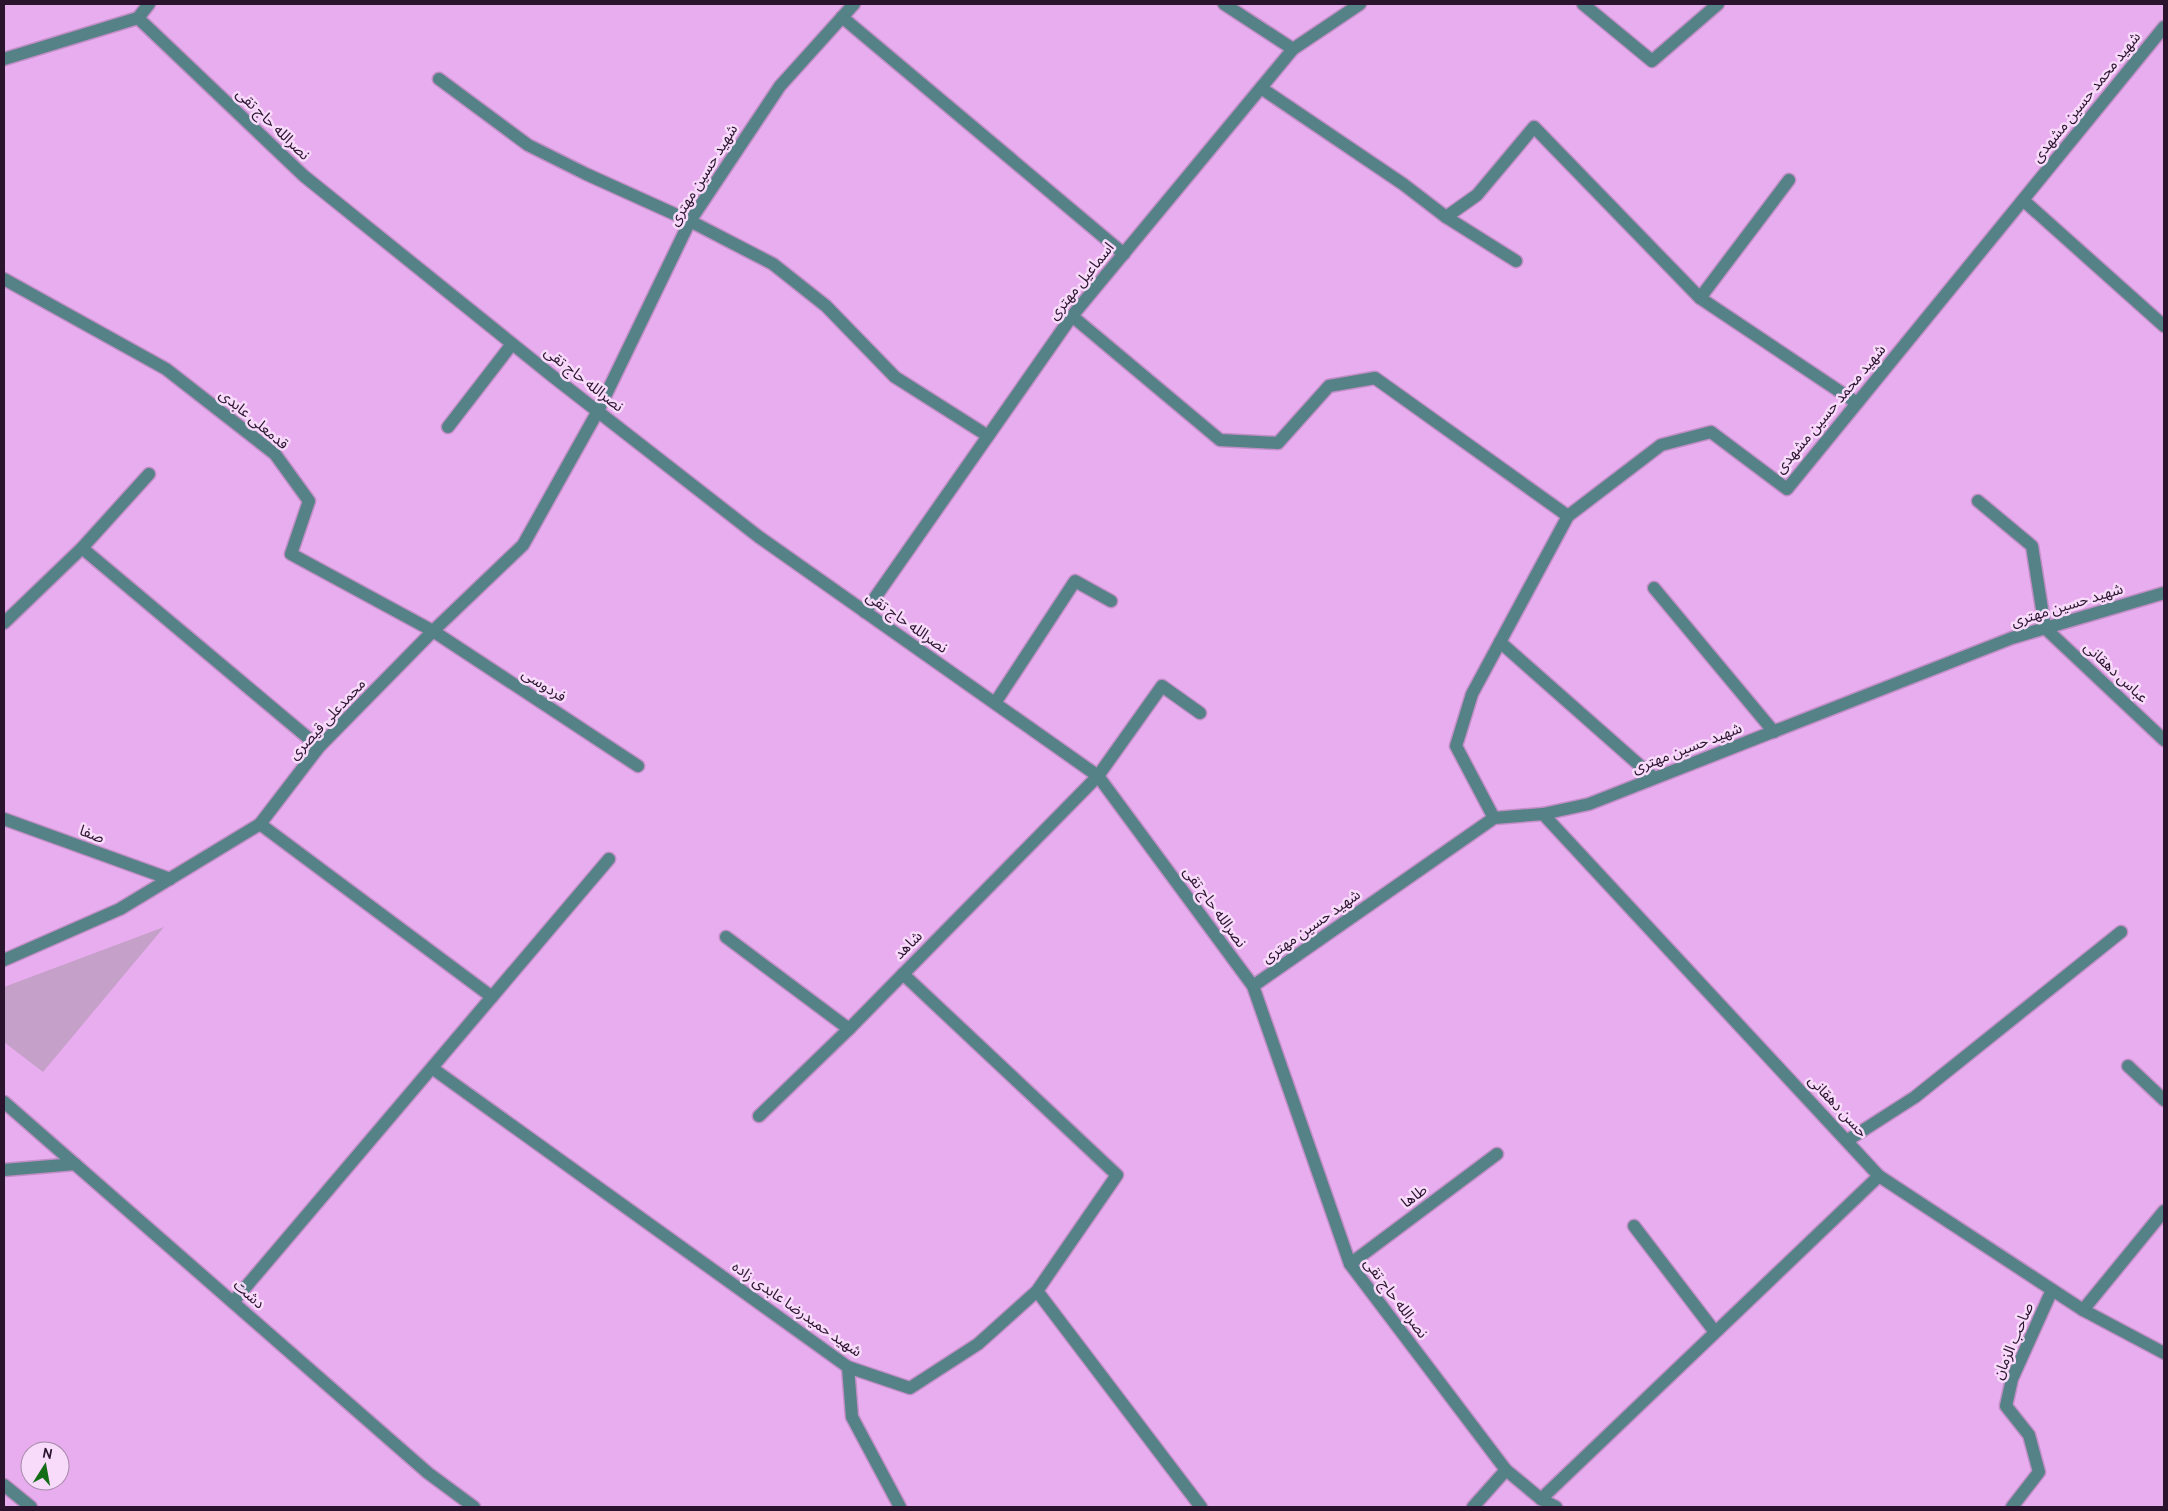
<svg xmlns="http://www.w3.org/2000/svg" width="2168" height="1511" viewBox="0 0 2168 1511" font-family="Cabin,'Noto Sans Arabic',sans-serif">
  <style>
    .green { fill: #c5a0c9 }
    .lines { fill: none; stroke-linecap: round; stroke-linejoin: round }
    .minor-casing { stroke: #c28ec7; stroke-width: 15 }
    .minor { stroke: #558286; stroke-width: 12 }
    .labels { text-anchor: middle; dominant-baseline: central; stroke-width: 5; stroke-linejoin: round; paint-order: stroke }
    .street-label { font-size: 15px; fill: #2a142d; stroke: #f8dafb }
  </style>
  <rect width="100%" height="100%" fill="#e8adee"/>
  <!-- green -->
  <path class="green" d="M164 927 43 1072 4 1042V987Z"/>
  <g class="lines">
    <defs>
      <g id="minor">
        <path d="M1224 4 1293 49"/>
        <path d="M1583 4 1652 61 1718 4"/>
        <path d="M842 17 1124 254"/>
        <path d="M138 18 149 4"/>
        <path d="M4 59 138 18 304 176 551 375 759 537 1098 776 1253 986 1350 1264 1506 1470 1541 1499 1556 1507"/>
        <path d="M439 79 528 145 586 174 690 221 773 264 826 306 895 377 988 436"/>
        <path d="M1261 88 1403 184 1446 217 1477 195 1534 127 1700 298 1789 180"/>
        <path d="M2023 200 2164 326"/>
        <path d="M1446 217 1516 261"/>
        <path d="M4 279 166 369 275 454 309 501 291 554 433 631 638 766"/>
        <path d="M1700 298 1857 403"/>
        <path d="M1072 316 1220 440 1278 443 1329 386 1375 378 1568 516"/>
        <path d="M448 427 512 344"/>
        <path d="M1978 501 2032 546 2045 628 2164 740"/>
        <path d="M82 548 319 747"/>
        <path d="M1654 588 1774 732"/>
        <path d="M865 612 1072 316 1293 49 1360 4"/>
        <path d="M4 623 82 548 149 474"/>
        <path d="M1500 642 1654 778"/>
        <path d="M995 703 1075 581 1111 601"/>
        <path d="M1543 814 1879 1176 2083 1310 2164 1353"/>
        <path d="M1494 818 1456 746 1472 694 1568 516 1661 445 1711 432 1787 489 2164 27"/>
        <path d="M4 819 170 879"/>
        <path d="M260 824 492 997"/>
        <path d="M726 937 849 1029 1098 776 1162 686 1200 713"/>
        <path d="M4 960 120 909 260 824 319 747 433 631 523 545 598 411 690 221 780 86 854 4"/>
        <path d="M1253 986 1494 818 1543 814 1589 804 2012 638 2164 593"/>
        <path d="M2128 1066 2164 1100"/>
        <path d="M432 1068 848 1367 910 1388 978 1344 1037 1291 1117 1175 903 974"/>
        <path d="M4 1102 428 1473 474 1507"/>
        <path d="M759 1116 849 1029"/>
        <path d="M1848 1140 1915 1097 2121 932"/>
        <path d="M4 1170 75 1164"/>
        <path d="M1634 1226 1715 1332"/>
        <path d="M1350 1264 1497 1154"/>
        <path d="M1037 1291 1201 1507"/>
        <path d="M233 1302 609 859"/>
        <path d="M2083 1310 2164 1211"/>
        <path d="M848 1367 852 1417 900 1507"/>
        <path d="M4 1485 31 1507"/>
        <path d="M1541 1499 1879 1176"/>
        <path d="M1473 1507 1506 1470"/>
        <path d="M2012 1507 2039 1472 2029 1435 2006 1406 2012 1379 2052 1290"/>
      </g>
    </defs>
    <!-- minor casing -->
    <use href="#minor" class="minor-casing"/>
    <!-- minor -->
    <use href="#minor" class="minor"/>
  </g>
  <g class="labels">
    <!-- street labels -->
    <g class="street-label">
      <text transform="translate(2086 97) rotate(-51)">شهید محمد حسین مشهدی</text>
      <text transform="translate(273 124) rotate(44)">نصرالله حاج تقی</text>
      <text transform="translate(703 175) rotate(-58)">شهید حسین مهتری</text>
      <text transform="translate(1081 281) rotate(-51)">اسماعیل مهتری</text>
      <text transform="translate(584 379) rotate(38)">نصرالله حاج تقی</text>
      <text transform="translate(1830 409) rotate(-50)">شهید محمد حسین مشهدی</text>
      <text transform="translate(254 419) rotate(40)">قدمعلی عابدی</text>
      <text transform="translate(2067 605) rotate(-17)">شهید حسین مهتری</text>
      <text transform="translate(907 622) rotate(35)">نصرالله حاج تقی</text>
      <text transform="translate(2116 672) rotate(43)">عباس دهقانی</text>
      <text transform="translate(544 685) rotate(33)">فردوسی</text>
      <text transform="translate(327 719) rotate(-47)">محمدعلی قیصری</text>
      <text transform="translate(1687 748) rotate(-21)">شهید حسین مهتری</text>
      <text transform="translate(92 834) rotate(20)">صفا</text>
      <text transform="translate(1215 907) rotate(54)">نصرالله حاج تقی</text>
      <text transform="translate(1311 926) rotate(-35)">شهید حسین مهتری</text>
      <text transform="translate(908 945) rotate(-45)">شاهد</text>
      <text transform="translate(1838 1106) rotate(47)">حسن دهقانی</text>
      <text transform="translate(1414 1196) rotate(-37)">طاها</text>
      <text transform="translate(249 1294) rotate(41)">دشت</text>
      <text transform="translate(1396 1298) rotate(53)">نصرالله حاج تقی</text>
      <text transform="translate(797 1309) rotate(35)">شهید حمیدرضا عابدی زاده</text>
      <text transform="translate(2013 1341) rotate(-67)">صاحب الزمان</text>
    </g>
  </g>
  <!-- border -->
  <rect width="2168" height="1511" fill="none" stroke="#2a142d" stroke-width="10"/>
  <!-- north arrow -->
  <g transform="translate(45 1466) rotate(11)"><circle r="24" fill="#f8dafb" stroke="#a68ba9"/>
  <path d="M0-4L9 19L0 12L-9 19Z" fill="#136c16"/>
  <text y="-8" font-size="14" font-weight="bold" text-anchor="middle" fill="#2a142d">N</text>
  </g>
</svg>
